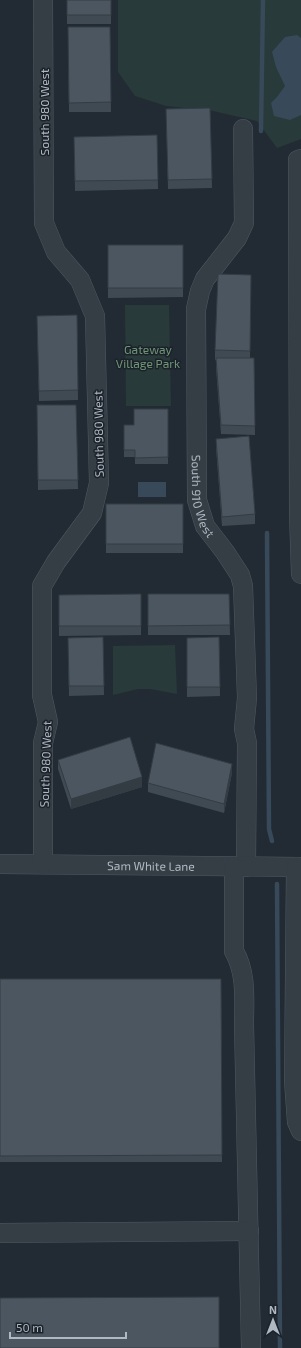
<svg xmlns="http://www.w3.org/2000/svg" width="301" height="1348" viewBox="0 0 301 1348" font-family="'Exo 2',sans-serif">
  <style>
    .green { fill: #283a39 }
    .water { fill: #38495a }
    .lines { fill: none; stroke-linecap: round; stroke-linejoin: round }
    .stream { stroke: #38495a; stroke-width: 4.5 }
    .minor-casing { stroke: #505860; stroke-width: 20 }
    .minor { stroke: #353d45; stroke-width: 19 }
    .wall { fill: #404a53 }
    .shaded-wall { fill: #343c43 }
    .building { fill: #4b5660; stroke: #343c43 }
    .labels { text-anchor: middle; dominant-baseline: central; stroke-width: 3; stroke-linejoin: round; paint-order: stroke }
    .street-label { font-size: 12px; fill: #b0b8c2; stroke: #1b222a }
    .park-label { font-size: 12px; fill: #719577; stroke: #1b222a }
  </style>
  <rect width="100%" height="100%" fill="#222b34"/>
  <!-- green -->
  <g class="green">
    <path d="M118 0H301V139L277 148 257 121 213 111 166 106 135 96 118 72Z"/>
    <path d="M125 305H169L171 406H126Z"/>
    <path d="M175 645 177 694 150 689H138L113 695V646Z"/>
  </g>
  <!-- water -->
  <g class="water">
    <path d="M297 35 301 38V115L290 120 274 116 271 103 277 97 285 86 276 67 272 52 285 37Z"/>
    <rect x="138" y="482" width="28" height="15"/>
  </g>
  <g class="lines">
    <!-- stream -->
    <g class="stream">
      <path d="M261 131 263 0"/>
      <path d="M267 533 269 829 272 841"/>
      <path d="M277 884 280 1348"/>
    </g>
    <defs>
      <g id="minor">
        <path id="s1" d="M243 129 244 223 237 238 205 279 200 291 196 309 197 500 205 526 225 552 240 575 243 586 247 698 244 729 247 743 246 867"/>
        <path d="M301 159 298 160 299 514 301 574"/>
        <path id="s2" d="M0 864 301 867"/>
        <path d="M43 864V743L48 722 42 695V586L56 562 92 513 99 483 95 316 80 280 56 252 44 223 43 0"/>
        <path d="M234 867V951C247 974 244 999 244 1025L251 1348"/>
        <path d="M296 867 294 1081 297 1122 301 1131"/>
        <path d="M0 1233 249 1231"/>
      </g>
    </defs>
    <!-- minor casing -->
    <use href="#minor" class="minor-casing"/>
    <!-- minor -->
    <use href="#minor" class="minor"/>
  </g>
  <!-- wall -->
  <g class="wall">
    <rect x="67" y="0" width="44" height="24"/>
    <path d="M68 27H110L111 112H69Z"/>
    <path d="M210 108 212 188 168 189 166 109Z"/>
    <path d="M157 135 158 189 75 191 74 137Z"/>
    <path d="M108 245H183V297L108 298Z"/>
    <path d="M251 275 250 358H254L255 435 221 434 216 368V360H215V350Z"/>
    <path d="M77 315 78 400 39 401 37 316Z"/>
    <path d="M37 405H76L78 489 38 490Z"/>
    <path d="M168 409V464H135V457H124V425H134Z"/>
    <path d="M216 439 255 514V524L222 526 216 448Z"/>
    <rect x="106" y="504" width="77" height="49"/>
    <path d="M141 594V635L59 636V595Z"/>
    <path d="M148 594H229L230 635H148Z"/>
    <path d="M103 637 104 695 69 696 68 638Z"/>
    <path d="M219 637 220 696 187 697V638Z"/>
    <path d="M58 760 142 787 71 809 58 769Z"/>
    <path d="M232 773 224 813 148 792V783Z"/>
    <path d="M0 979H221L222 1162H0Z"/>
  </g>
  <!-- shaded-wall -->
  <g class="shaded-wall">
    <path d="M232 764V773L224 813V804Z"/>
    <path d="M142 777V787L71 809V799Z"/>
  </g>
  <!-- building -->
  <g class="building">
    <rect x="67" y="0" width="44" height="15"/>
    <path d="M68 27H110L111 102 69 103Z"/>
    <path d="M210 108 212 179 168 180 166 109Z"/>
    <path d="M157 135 158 180 75 181 74 137Z"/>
    <rect x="108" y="245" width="75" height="43"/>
    <path d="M218 274 251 275 250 351 215 350Z"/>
    <path d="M77 315 78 390 39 391 37 316Z"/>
    <path d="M216 358H254L255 426 221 425Z"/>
    <path d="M37 405H76L78 480H38Z"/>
    <path d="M134 409H168V457L135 458V450H124V425H134Z"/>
    <path d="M249 436 255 514 222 517 216 439Z"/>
    <rect x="106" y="504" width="77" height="40"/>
    <path d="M141 594V626H59V595Z"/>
    <path d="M148 594H229L230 625 148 626Z"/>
    <path d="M103 637 104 686H69L68 638Z"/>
    <path d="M219 637 220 687H187V638Z"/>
    <path d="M130 737 142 777 71 799 58 760Z"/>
    <path d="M156 743 232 764 224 804 148 783Z"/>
    <path d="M0 979H221L222 1155 0 1156Z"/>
    <path d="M219 1297V1348H0V1298Z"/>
  </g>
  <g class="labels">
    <!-- street labels -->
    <g class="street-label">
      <text transform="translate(44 112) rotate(-90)">South 980 West</text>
      <text transform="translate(98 434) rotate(-91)">South 980 West</text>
      <text stroke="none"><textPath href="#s1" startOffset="382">South 910 West</textPath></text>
      <text transform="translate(45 764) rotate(-88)">South 980 West</text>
      <text stroke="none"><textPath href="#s2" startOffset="151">Sam White Lane</textPath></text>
    </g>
    <!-- park labels -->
    <g class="park-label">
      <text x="148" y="349">Gateway<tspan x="148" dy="14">Village Park</tspan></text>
    </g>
  </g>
  <!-- north arrow -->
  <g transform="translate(273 1320)" stroke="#1b222a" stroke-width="3" paint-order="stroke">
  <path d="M0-3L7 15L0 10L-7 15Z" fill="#b0b8c2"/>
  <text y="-6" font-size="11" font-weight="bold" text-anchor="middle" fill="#b0b8c2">N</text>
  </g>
  <!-- scale -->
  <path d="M10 1332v6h116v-6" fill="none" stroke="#b0b8c2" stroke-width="2"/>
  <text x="16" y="1332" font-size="12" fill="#b0b8c2" stroke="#1b222a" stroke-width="3" paint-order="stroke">50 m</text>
</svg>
